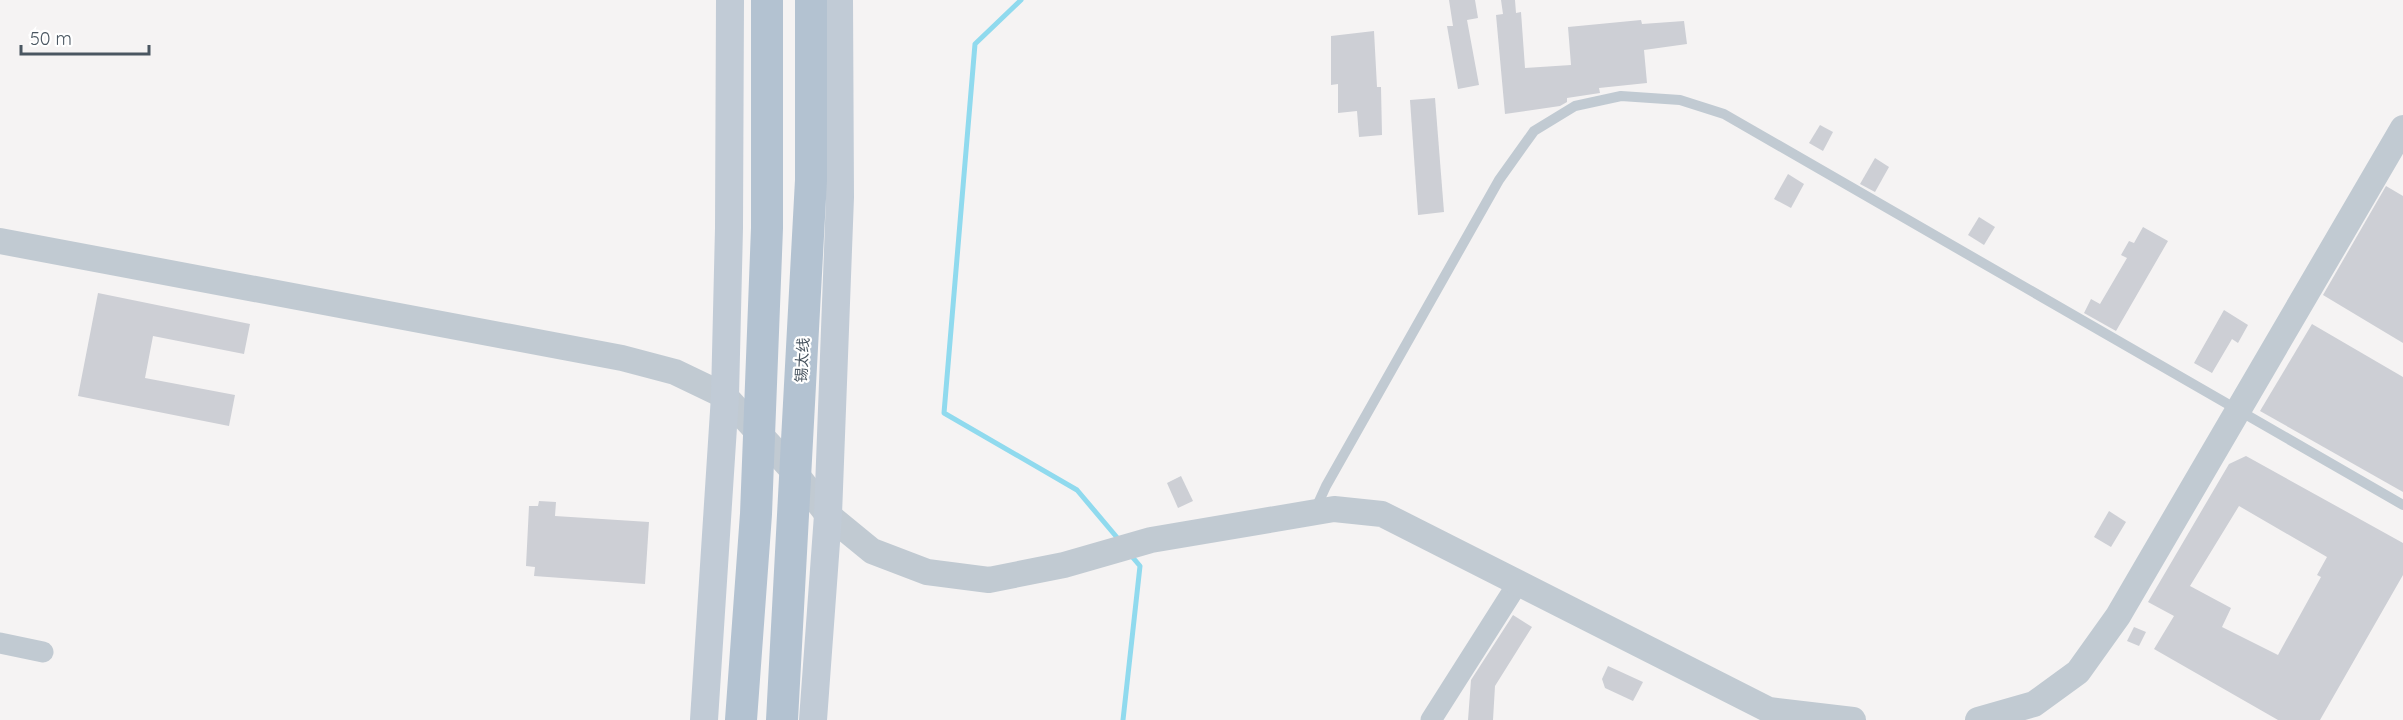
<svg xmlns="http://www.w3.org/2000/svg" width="2403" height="720" viewBox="0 0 2403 720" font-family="Quicksand,'Noto Sans SC',sans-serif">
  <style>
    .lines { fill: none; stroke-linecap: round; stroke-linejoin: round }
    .stream { stroke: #90daee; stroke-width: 5 }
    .building { fill: #cdcfd5; fill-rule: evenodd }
    .service { stroke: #c1cad2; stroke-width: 10 }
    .minor { stroke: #c1cad2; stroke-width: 21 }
    .tertiary { stroke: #c1cad2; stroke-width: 26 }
    .secondary { stroke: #c1cbd6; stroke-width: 28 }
    .primary { stroke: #b3c2d1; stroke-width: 32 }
    .labels { text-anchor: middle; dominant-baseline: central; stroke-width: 4.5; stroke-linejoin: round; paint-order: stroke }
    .street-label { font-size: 15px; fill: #4a5661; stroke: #fff }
  </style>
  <rect width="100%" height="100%" fill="#f5f3f3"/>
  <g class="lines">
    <!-- stream -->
    <g class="stream">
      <path d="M1021 0 975 44 944 413 1077 490 1120 541"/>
      <path d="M1123 720 1140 566 1129 553"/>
    </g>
  </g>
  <!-- building -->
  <g class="building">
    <path d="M1449 0H1475L1478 18 1467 20 1479 85 1458 89 1447 26H1453Z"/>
    <path d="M1501 0H1515L1516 13 1521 12 1525 68 1571 65 1568 27 1641 20 1642 24 1684 21 1687 44 1644 50 1647 83 1599 88 1600 93 1567 98V102L1560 106 1505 114 1496 15 1503 14Z"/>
    <path d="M1374 31 1377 87H1381L1382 135 1359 137 1357 111 1338 113V84L1331 85V36Z"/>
    <path d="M1435 98 1444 212 1418 215 1410 100Z"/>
    <path d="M1820 125 1833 132 1823 151 1809 143Z"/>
    <path d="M1875 158 1889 167 1875 192 1860 184Z"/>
    <path d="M1788 174 1804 184 1791 208 1774 199Z"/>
    <path d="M2386 186 2403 196V343L2323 295Z"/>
    <path d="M1979 217 1995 227 1984 245 1968 235Z"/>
    <path d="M2143 227 2168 241 2116 331 2084 313 2091 299 2100 304 2127 258 2121 255 2129 241 2134 243Z"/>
    <path d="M98 293 250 324 244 354 153 336 145 378 235 395 229 426 78 396Z"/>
    <path d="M2224 310 2248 325 2238 343 2232 339 2212 373 2194 363Z"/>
    <path d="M2312 324 2403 377V492L2260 411Z"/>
    <path d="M2246 456 2403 543V575L2320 720H2278L2154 649 2174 616 2148 602 2229 464ZM2239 506 2327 557 2317 575 2321 577 2278 655 2222 627 2231 608 2190 586Z"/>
    <path d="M1181 476 1193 501 1178 508 1167 483Z"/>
    <path d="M539 501 556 502 555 516 649 522 645 584 534 576 535 567 526 566 529 506H538Z"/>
    <path d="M2109 511 2126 522 2111 547 2094 537Z"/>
    <path d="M1513 615 1532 627 1495 686 1493 720H1468L1471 680Z"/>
    <path d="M2134 627 2146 632 2139 646 2127 641Z"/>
    <path d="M1608 666 1643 682 1633 701 1605 688 1602 679Z"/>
  </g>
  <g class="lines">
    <!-- service -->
    <path class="service" d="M1315 510 1326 486 1499 180 1534 131 1575 106 1621 96 1680 100 1724 114 2403 505"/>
    <!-- minor -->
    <g class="minor">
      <path d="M0 643 43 652"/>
      <path d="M1431 720 1518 583"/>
    </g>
    <!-- tertiary -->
    <g class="tertiary">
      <path d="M0 241 622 358 675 372 725 396 796 474 828 515 872 551 927 572 989 580 1064 565 1151 540 1334 509 1382 514 1769 710 1853 720"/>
      <path d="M1978 720 2034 704 2078 672 2118 616 2403 128"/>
    </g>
    <!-- secondary -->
    <g class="secondary">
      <path d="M704 720 725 396 729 228 730 0"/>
      <path d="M813 720 828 515 840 197 839 0"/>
    </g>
    <!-- primary -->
    <g class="primary">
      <path d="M741 720 756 514 767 228V0"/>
      <path d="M782 720 811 180V0"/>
    </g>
  </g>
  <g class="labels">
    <!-- street labels -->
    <g class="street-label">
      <text transform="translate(802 360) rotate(-87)">锡太线</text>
    </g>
  </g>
  <!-- scale -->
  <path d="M21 45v9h128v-9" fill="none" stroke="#4a5661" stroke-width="3"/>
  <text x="30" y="45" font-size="18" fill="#4a5661" stroke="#ffffff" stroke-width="4.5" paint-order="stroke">50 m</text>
</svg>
